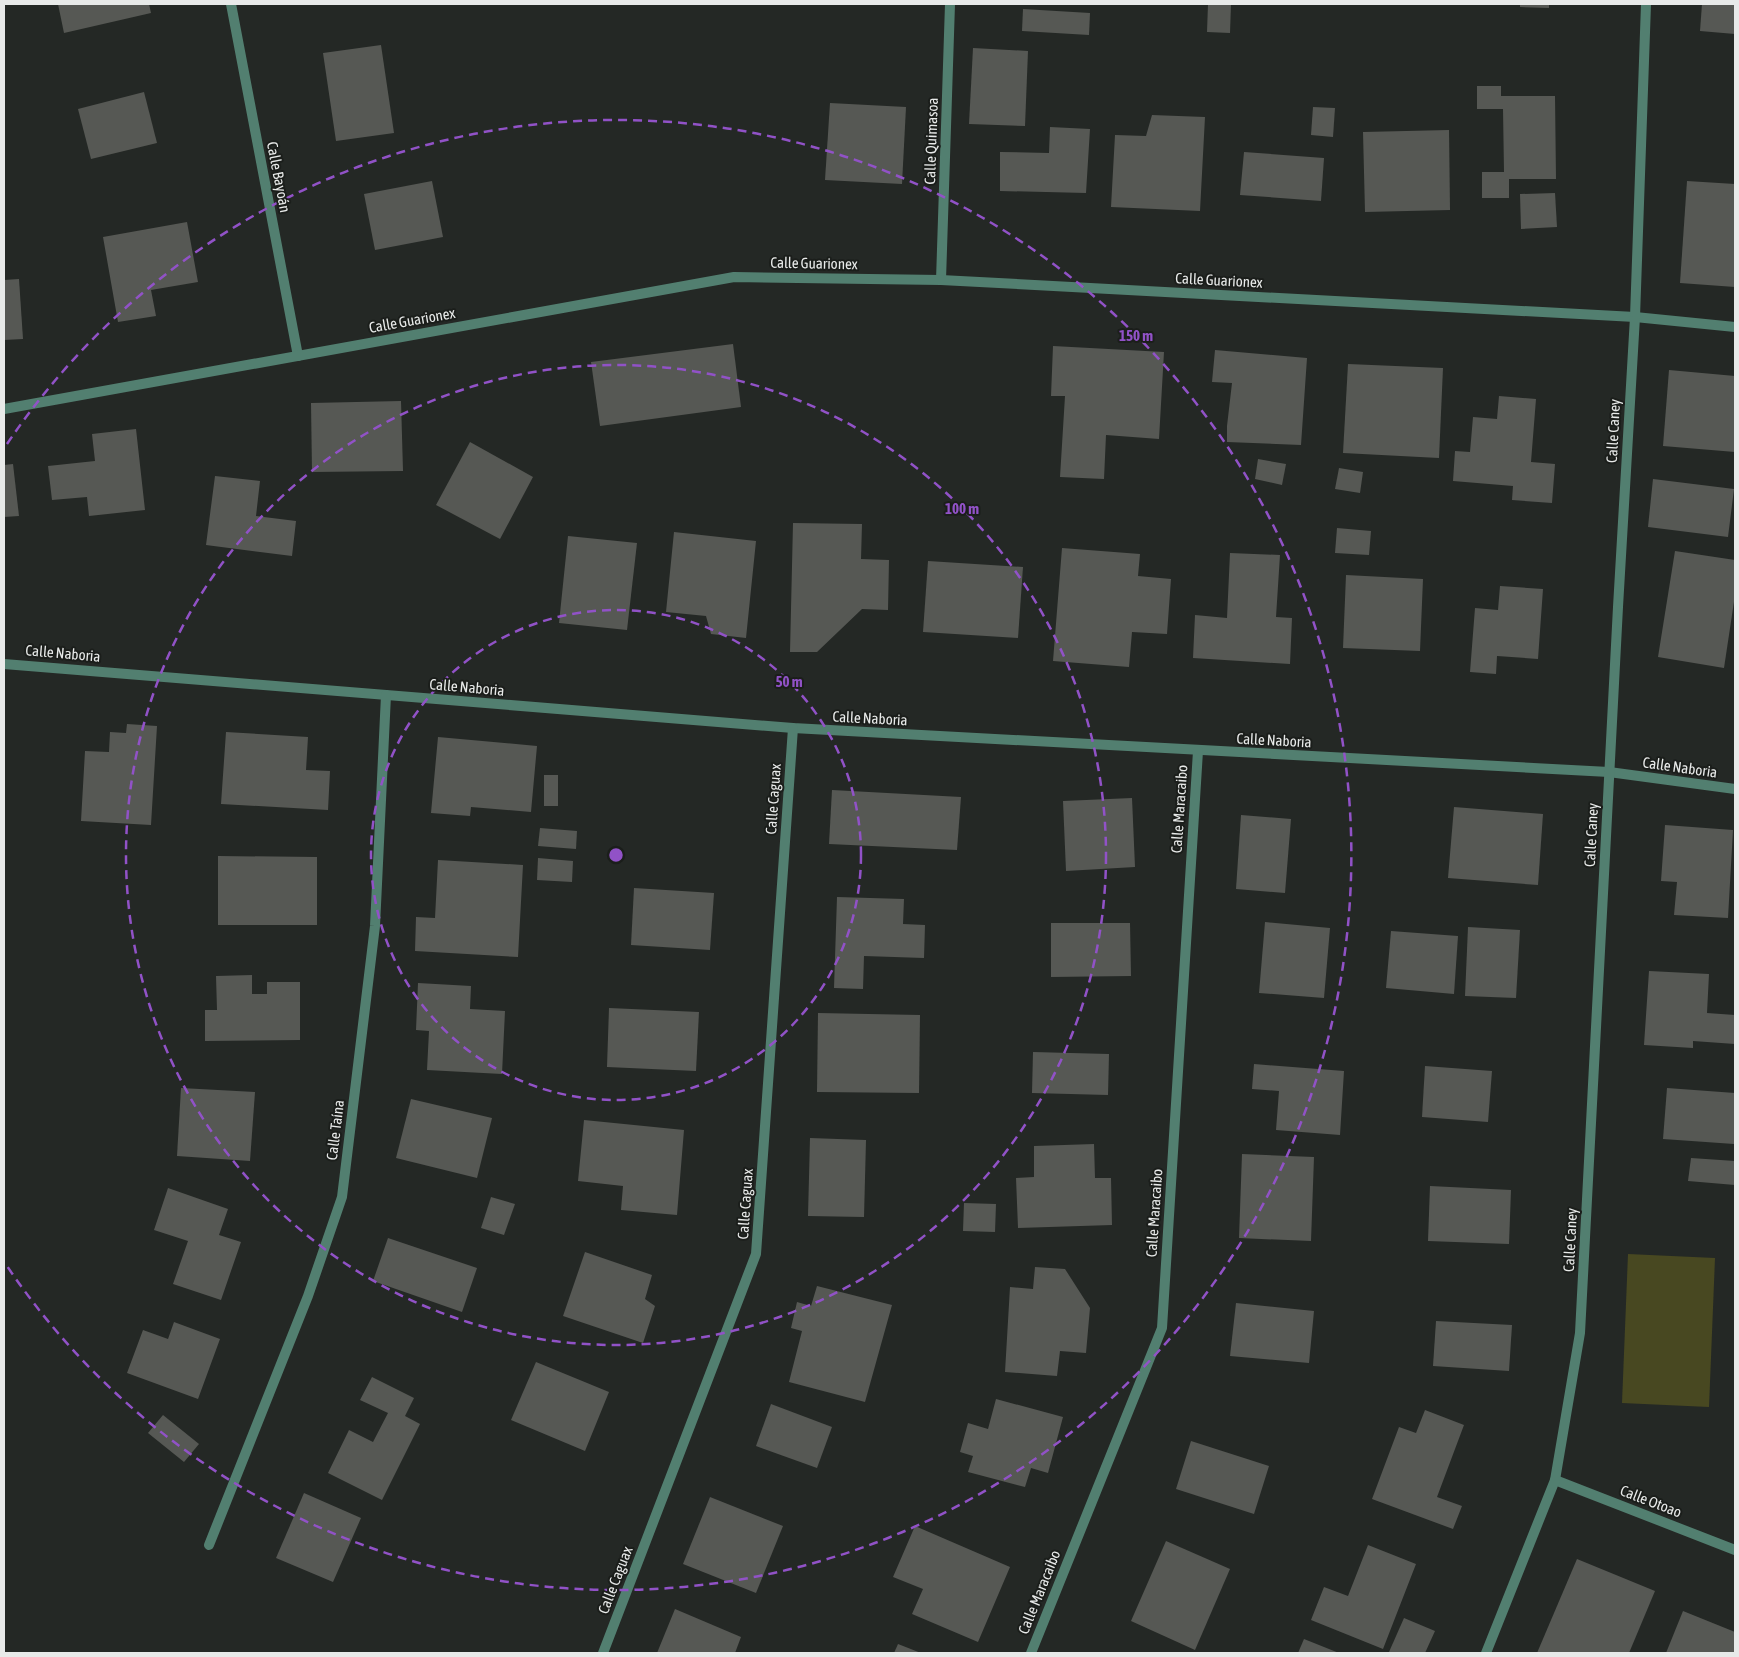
<svg xmlns="http://www.w3.org/2000/svg" width="1739" height="1657" viewBox="0 0 1739 1657" font-family="'Asap Condensed',sans-serif">
  <style>
    .grass { fill: #484821 }
    .building { fill: #565854 }
    .lines { fill: none; stroke-linecap: round; stroke-linejoin: round }
    .minor { stroke: #527f70; stroke-width: 10 }
    .ring { fill: none; stroke: #9152c7; stroke-width: 2.5; stroke-dasharray: 9 6 }
    .labels { text-anchor: middle; dominant-baseline: central; stroke-width: 4; stroke-linejoin: round; paint-order: stroke }
    .street-label { font-size: 15px; fill: #e8eae9; stroke: #1b1e1b }
    .centre { fill: #9152c7; stroke: #1b1e1b; stroke-width: 2.5 }
    .ring-label { font-size: 15px; text-anchor: middle; font-weight: bold; fill: #9152c7; stroke: #1b1e1b; stroke-width: 4; stroke-linejoin: round; paint-order: stroke }
  </style>
  <rect width="100%" height="100%" fill="#242825"/>
  <!-- grass -->
  <path class="grass" d="M1628 1254 1715 1258 1709 1407 1622 1403Z"/>
  <!-- building -->
  <g class="building">
    <path d="M58 4H149L151 13 64 33Z"/>
    <path d="M1208 4H1231L1230 33 1207 32Z"/>
    <path d="M1520 4H1549V8L1520 7Z"/>
    <path d="M1702 4H1735V34L1700 31Z"/>
    <path d="M1023 9 1090 13 1089 35 1022 31Z"/>
    <path d="M381 45 394 133 336 141 323 53Z"/>
    <path d="M973 48 1028 51 1025 126 969 124Z"/>
    <path d="M1477 86H1501V96H1555L1556 179H1509V198H1482V172H1504L1503 109H1477Z"/>
    <path d="M144 92 157 143 91 159 78 109Z"/>
    <path d="M830 103 906 107 902 184 825 180Z"/>
    <path d="M1313 107 1335 108 1333 137 1311 135Z"/>
    <path d="M1152 115 1205 117 1200 211 1111 207 1115 135 1146 136Z"/>
    <path d="M1050 127 1090 129 1086 193 1000 191V152L1049 153Z"/>
    <path d="M1449 130 1450 210 1365 212 1363 132Z"/>
    <path d="M1244 152 1324 158 1321 201 1240 195Z"/>
    <path d="M432 181 443 237 375 250 364 194Z"/>
    <path d="M1687 181 1735 184V287L1680 283Z"/>
    <path d="M1555 193 1557 227 1521 229 1520 194Z"/>
    <path d="M187 222 198 282 151 290 156 316 118 322 103 237Z"/>
    <path d="M19 279 23 339 4 340V280Z"/>
    <path d="M733 344 741 407 600 426 591 362Z"/>
    <path d="M1053 346 1164 352 1159 439 1106 435 1104 479 1060 477 1065 396H1051Z"/>
    <path d="M1215 350 1307 358 1301 445 1227 442V426L1232 383 1212 382Z"/>
    <path d="M1348 364 1443 368 1439 458 1343 453Z"/>
    <path d="M1669 370 1735 376V452L1663 446Z"/>
    <path d="M1499 396 1536 399 1531 462 1555 464 1552 503 1512 500 1513 486 1453 481 1455 451 1470 452 1473 417 1497 419Z"/>
    <path d="M401 401 403 471 312 472 311 403Z"/>
    <path d="M136 429 145 510 89 516 87 497 52 500 48 466 95 461 92 434Z"/>
    <path d="M470 442 533 477 500 539 436 505Z"/>
    <path d="M1258 459 1286 464 1282 485 1255 479Z"/>
    <path d="M13 464 19 516 4 517V465Z"/>
    <path d="M1339 468 1363 472 1360 493 1335 489Z"/>
    <path d="M215 476 260 481 256 516 296 521 292 556 206 545Z"/>
    <path d="M1653 479 1734 489 1728 537 1648 527Z"/>
    <path d="M793 523 862 524 861 559 889 560 888 610 862 609 817 652H790Z"/>
    <path d="M1337 528 1371 531 1369 555 1335 553Z"/>
    <path d="M674 532 756 541 746 638 711 634 706 616 666 612Z"/>
    <path d="M568 536 637 543 627 630 559 623Z"/>
    <path d="M1062 548 1140 554 1138 576 1171 579 1167 634 1132 632 1129 667 1053 661Z"/>
    <path d="M1675 551 1735 560V595L1724 668 1658 657Z"/>
    <path d="M1230 553 1280 555 1276 617 1292 618 1290 664 1193 658 1195 615 1227 618Z"/>
    <path d="M928 561 1023 567 1018 638 923 632Z"/>
    <path d="M1346 575 1423 579 1420 651 1343 648Z"/>
    <path d="M1500 586 1543 589 1538 659 1497 656 1496 674 1470 672 1475 608 1498 610Z"/>
    <path d="M127 724 157 726 151 825 81 821 85 751 109 752 110 732 126 733Z"/>
    <path d="M226 732 308 737 306 770 330 771 328 810 221 804Z"/>
    <path d="M438 737 537 746 531 812 471 807 470 816 431 813Z"/>
    <rect x="544" y="775" width="14" height="31"/>
    <path d="M832 790 961 797 957 850 829 844Z"/>
    <path d="M1132 798 1135 867 1066 871 1063 801Z"/>
    <path d="M1454 807 1543 814 1538 885 1448 878Z"/>
    <path d="M1241 815 1291 819 1285 893 1236 889Z"/>
    <path d="M1665 825 1733 830 1728 918 1674 915 1677 882 1661 881Z"/>
    <path d="M540 828 577 831 576 849 538 846Z"/>
    <path d="M218 856 317 857V925H218Z"/>
    <path d="M538 858 573 861 572 882 537 880Z"/>
    <path d="M438 860 523 865 518 957 415 951 416 917 435 918Z"/>
    <path d="M634 888 714 893 710 950 631 945Z"/>
    <path d="M837 897 904 899 903 924 925 925 924 958 864 956 863 989 834 988Z"/>
    <path d="M1265 922 1330 928 1324 998 1259 993Z"/>
    <path d="M1051 923H1130L1131 976 1051 977Z"/>
    <path d="M1468 927 1520 930 1516 998 1465 996Z"/>
    <path d="M1391 931 1458 936 1454 994 1386 988Z"/>
    <path d="M1649 971 1709 974 1707 1013 1735 1015V1044L1693 1041V1048L1644 1045Z"/>
    <path d="M252 975V994H267V982H300V1040L205 1041V1010H217L216 976Z"/>
    <path d="M418 983 471 986 470 1009 505 1011 502 1074 427 1070 429 1031 416 1030Z"/>
    <path d="M609 1008 699 1012 696 1071 607 1067Z"/>
    <path d="M818 1013 920 1015 919 1093 817 1092Z"/>
    <path d="M1033 1052 1109 1054 1108 1095 1032 1093Z"/>
    <path d="M1254 1064 1344 1071 1340 1135 1276 1130 1279 1091 1252 1089Z"/>
    <path d="M1425 1066 1492 1071 1488 1122 1422 1117Z"/>
    <path d="M181 1088 255 1092 250 1161 177 1156Z"/>
    <path d="M1667 1088 1735 1093 1734 1144 1663 1139Z"/>
    <path d="M411 1099 492 1118 477 1178 396 1158Z"/>
    <path d="M584 1120 684 1130 677 1215 621 1210 623 1186 578 1181Z"/>
    <path d="M810 1138 866 1140 864 1217 808 1216Z"/>
    <path d="M1094 1144 1095 1178H1111L1112 1225 1018 1228 1016 1178 1034 1177V1146Z"/>
    <path d="M1242 1154 1314 1157 1311 1241 1239 1238Z"/>
    <path d="M1691 1158 1735 1161V1185L1688 1181Z"/>
    <path d="M1430 1186 1511 1190 1509 1244 1428 1241Z"/>
    <path d="M168 1188 228 1209 219 1235 241 1242 221 1300 173 1284 188 1241 154 1230Z"/>
    <path d="M491 1197 515 1204 504 1235 481 1228Z"/>
    <path d="M964 1203 996 1204 995 1232 963 1231Z"/>
    <path d="M388 1238 477 1268 462 1312 373 1281Z"/>
    <path d="M585 1252 652 1275 645 1299 655 1306 643 1343 563 1316Z"/>
    <path d="M1035 1267 1065 1269 1090 1308 1086 1353 1060 1351 1057 1376 1005 1372 1010 1287 1033 1289Z"/>
    <path d="M817 1286 892 1305 865 1402 789 1382 802 1331 791 1328 797 1302 811 1306Z"/>
    <path d="M1236 1303 1314 1311 1309 1363 1230 1356Z"/>
    <path d="M1436 1321 1512 1325 1509 1371 1433 1366Z"/>
    <path d="M174 1322 220 1339 198 1399 127 1373 143 1330 168 1339Z"/>
    <path d="M536 1362 609 1392 585 1451 511 1420Z"/>
    <path d="M372 1377 414 1398 405 1416 420 1424 382 1500 328 1473 349 1430 373 1442 388 1413 360 1400Z"/>
    <path d="M996 1399 1063 1417 1048 1473 1031 1468 1025 1487 968 1472 973 1456 960 1452 968 1423 988 1429Z"/>
    <path d="M771 1404 832 1427 817 1468 756 1446Z"/>
    <path d="M1425 1410 1464 1425 1437 1497 1462 1506 1453 1529 1372 1499 1399 1427 1416 1433Z"/>
    <path d="M163 1415 199 1444 184 1462 148 1433Z"/>
    <path d="M1191 1441 1269 1466 1254 1514 1176 1489Z"/>
    <path d="M304 1493 361 1518 333 1582 276 1558Z"/>
    <path d="M710 1497 783 1526 756 1593 683 1564Z"/>
    <path d="M915 1526 1010 1567 978 1642 912 1614 923 1589 893 1577Z"/>
    <path d="M1166 1541 1230 1569 1195 1650 1131 1621Z"/>
    <path d="M1368 1545 1416 1564 1383 1649 1311 1620 1324 1587 1348 1596Z"/>
    <path d="M1577 1559 1655 1591 1629 1653H1537Z"/>
    <path d="M675 1609 741 1637 735 1653H657Z"/>
    <path d="M1683 1611 1735 1632V1653H1666Z"/>
    <path d="M1404 1618 1435 1631 1425 1653 1389 1652Z"/>
    <path d="M1304 1639 1339 1653H1298Z"/>
    <path d="M898 1644 921 1653H894Z"/>
  </g>
  <g class="lines">
    <!-- minor -->
    <g class="minor">
      <path d="M231 4 298 356"/>
      <path d="M941 280 950 4"/>
      <path d="M4 409 734 277 941 280 1635 317 1735 327"/>
      <path d="M4 664 793 728 1609 772 1735 789"/>
      <path d="M1555 1480 1735 1550"/>
      <path d="M209 1545 308 1296 342 1197 375 926 386 695"/>
      <path d="M603 1653 756 1254 793 728"/>
      <path d="M1031 1653 1162 1328 1198 751"/>
      <path d="M1486 1653 1555 1480 1580 1333 1618 607 1635 317 1646 4"/>
    </g>
  </g>
  <!-- distance rings -->
  <g class="ring">
    <circle cx="616" cy="855" r="245"/>
    <circle cx="616" cy="855" r="490"/>
    <path d="M7 444A735 735 0 1 1 7 1266"/>
  </g>
  <g class="labels">
    <!-- street labels -->
    <g class="street-label">
      <text transform="translate(931 141) rotate(-88)">Calle Quimasoa</text>
      <text transform="translate(279 177) rotate(79)">Calle Bayoán</text>
      <text transform="translate(814 263) rotate(1)">Calle Guarionex</text>
      <text transform="translate(1219 280) rotate(3)">Calle Guarionex</text>
      <text transform="translate(412 320) rotate(-10)">Calle Guarionex</text>
      <text transform="translate(1613 431) rotate(-87)">Calle Caney</text>
      <text transform="translate(63 653) rotate(5)">Calle Naboria</text>
      <text transform="translate(467 687) rotate(5)">Calle Naboria</text>
      <text transform="translate(870 718) rotate(3)">Calle Naboria</text>
      <text transform="translate(1274 740) rotate(3)">Calle Naboria</text>
      <text transform="translate(1680 767) rotate(8)">Calle Naboria</text>
      <text transform="translate(773 799) rotate(-86)">Calle Caguax</text>
      <text transform="translate(1179 809) rotate(-86)">Calle Maracaibo</text>
      <text transform="translate(1591 835) rotate(-87)">Calle Caney</text>
      <text transform="translate(335 1130) rotate(-83)">Calle Taína</text>
      <text transform="translate(745 1204) rotate(-86)">Calle Caguax</text>
      <text transform="translate(1154 1213) rotate(-86)">Calle Maracaibo</text>
      <text transform="translate(1570 1240) rotate(-87)">Calle Caney</text>
      <text transform="translate(1651 1501) rotate(21)">Calle Otoao</text>
      <text transform="translate(615 1580) rotate(-69)">Calle Caguax</text>
      <text transform="translate(1039 1592) rotate(-68)">Calle Maracaibo</text>
    </g>
  </g>
  <circle cx="616" cy="855" r="8" class="centre"/>
  <g class="ring-label">
    <text x="1136" y="341">150 m</text>
    <text x="962" y="514">100 m</text>
    <text x="789" y="687">50 m</text>
  </g>
  <!-- border -->
  <rect width="1739" height="1657" fill="none" stroke="#e8eae9" stroke-width="10"/>
</svg>
